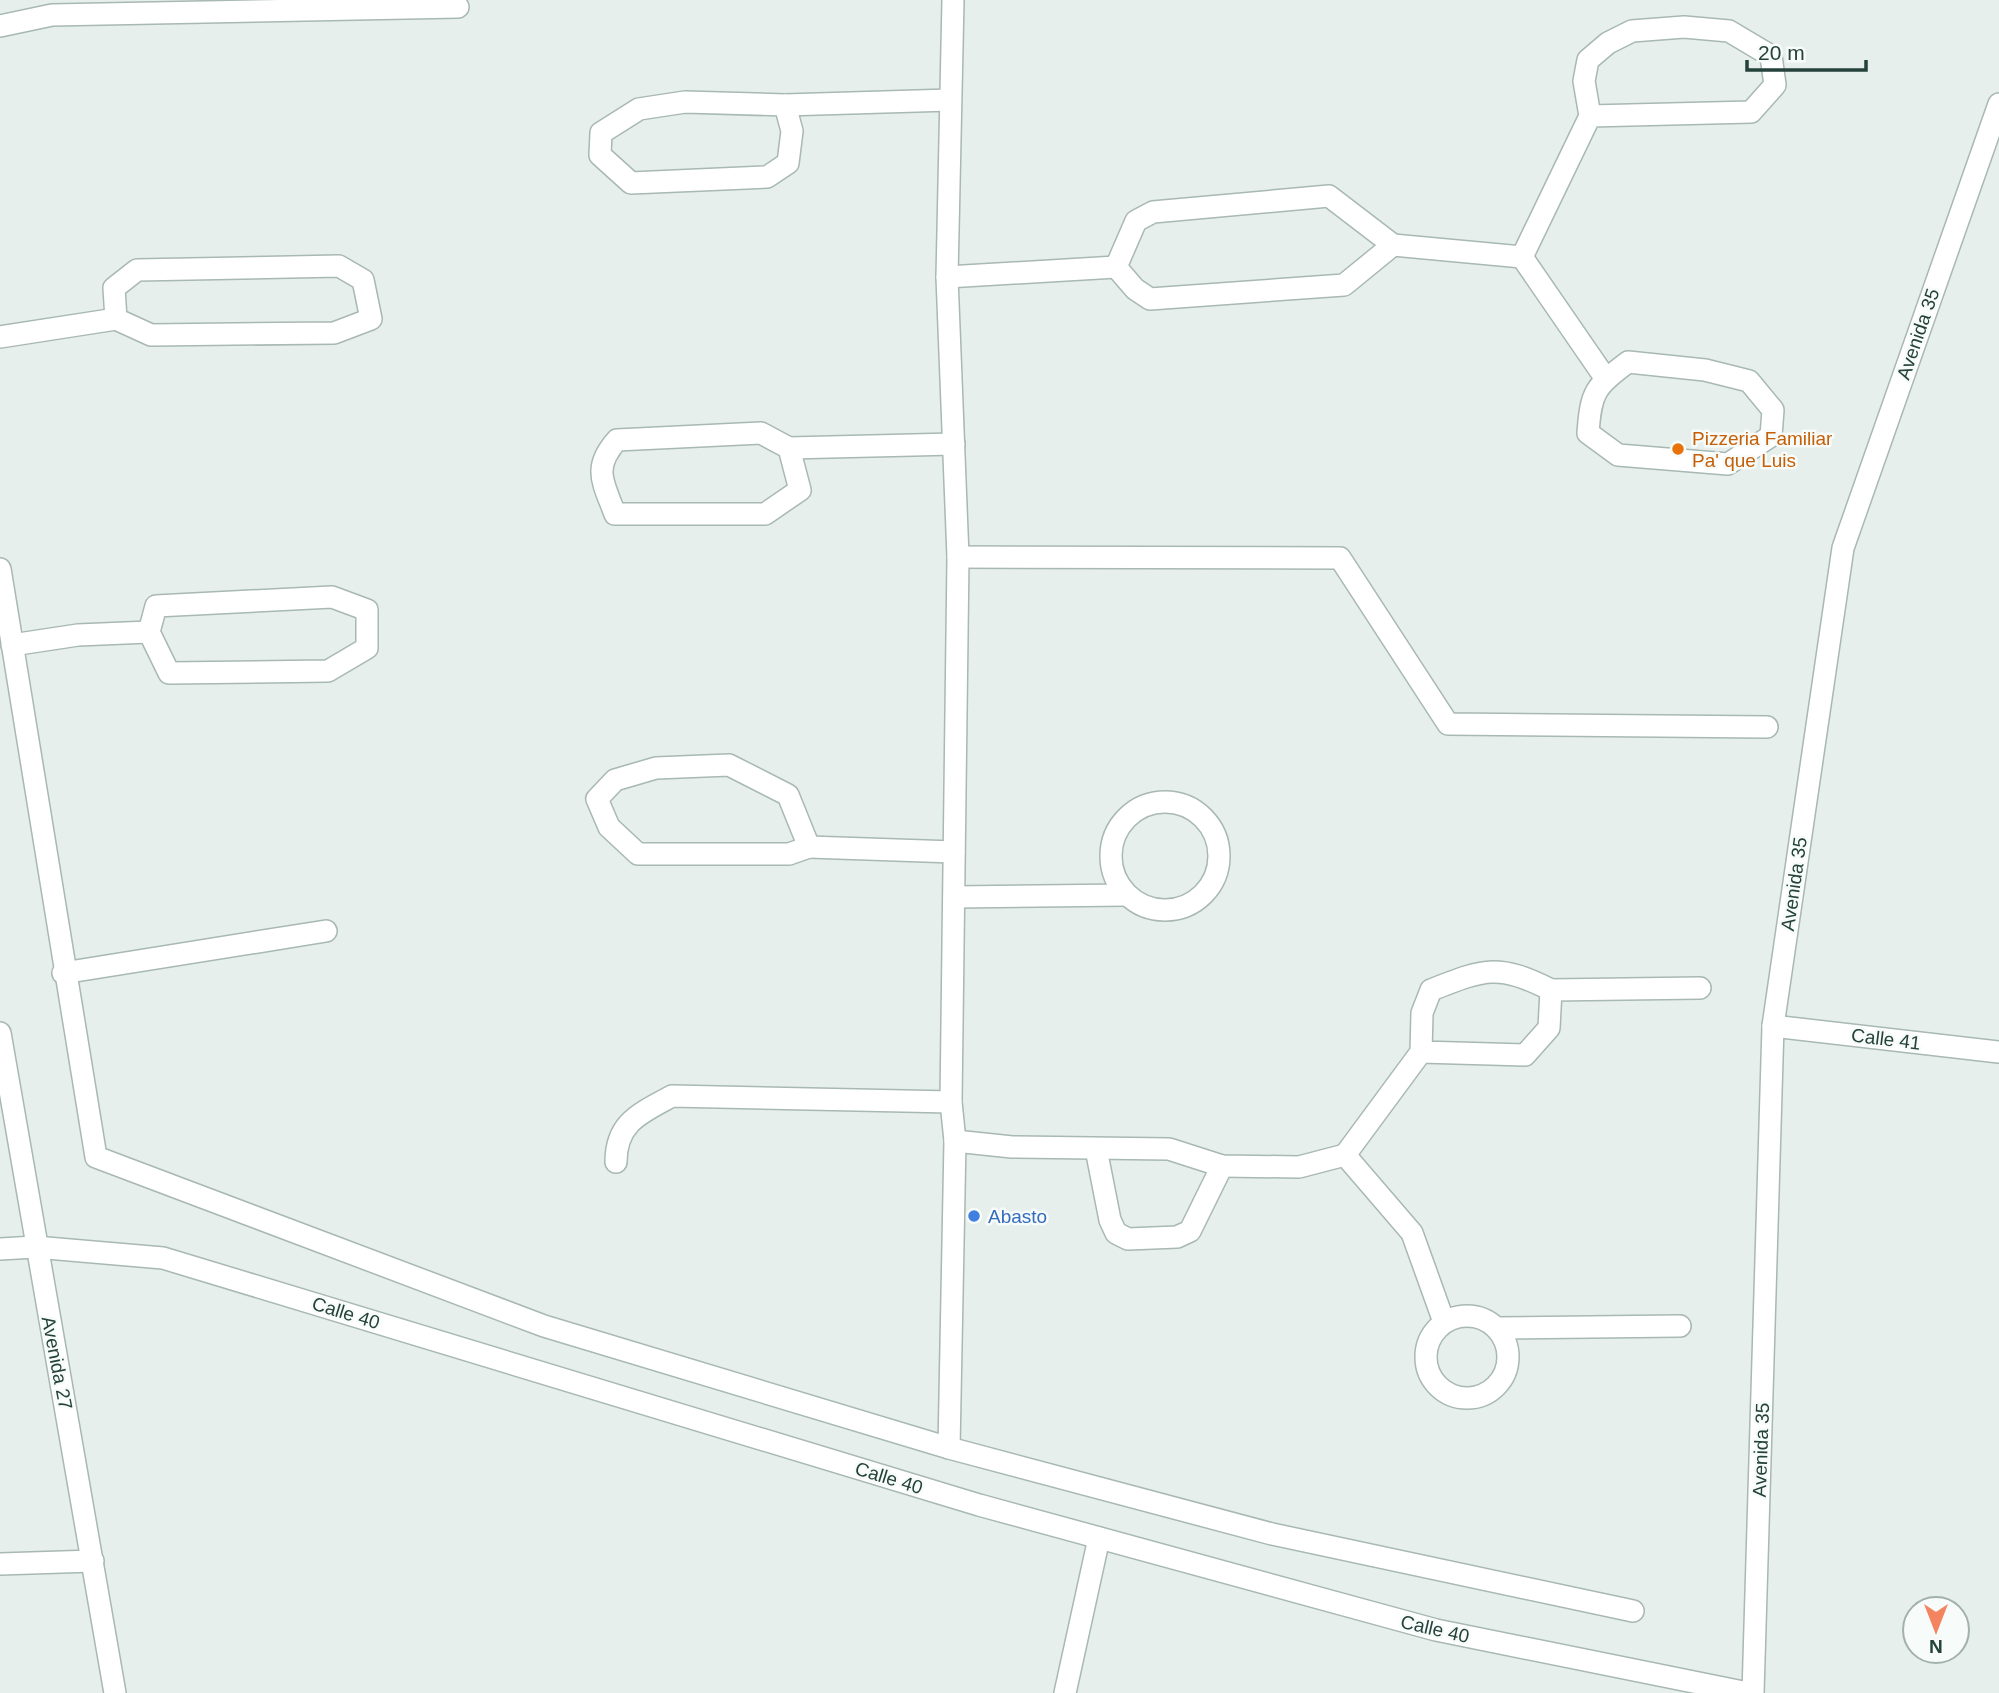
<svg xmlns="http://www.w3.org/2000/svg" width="1999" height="1693" viewBox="0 0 1999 1693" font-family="Helvetica,sans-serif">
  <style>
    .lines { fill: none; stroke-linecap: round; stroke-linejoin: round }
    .minor-casing { stroke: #a8b8b2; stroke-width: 24 }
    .minor { stroke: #fff; stroke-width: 21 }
    .food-dot { fill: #e8710a; stroke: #f7fbf9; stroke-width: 2.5 }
    .shop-dot { fill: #3f7fe0; stroke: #f7fbf9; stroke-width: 2.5 }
    .labels { text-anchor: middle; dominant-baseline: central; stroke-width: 5; stroke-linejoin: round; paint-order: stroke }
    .street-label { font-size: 19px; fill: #24423a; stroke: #f7fbf9 }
    .food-label { font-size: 19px; fill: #c56008; stroke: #f7fbf9; text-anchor: start }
    .shop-label { font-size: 19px; fill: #366cbe; stroke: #f7fbf9; text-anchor: start }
  </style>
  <rect width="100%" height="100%" fill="#e6efeb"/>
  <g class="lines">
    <defs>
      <g id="minor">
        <path d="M0 26 52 15 458 7"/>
        <path d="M685 102 785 105 792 131 788 163 767 177 631 183 600 155 601 133 639 109Z"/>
        <path d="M785 105 950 100"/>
        <path d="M1590 116 1751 112 1775 85 1771 56 1729 31 1684 27 1632 31 1608 43 1588 60 1584 81 1590 116 1522 257 1606 379"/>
        <path d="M1329 196 1393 245 1344 285 1150 299 1135 289 1116 267 1136 221 1153 212Z"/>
        <path d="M1393 245 1522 257"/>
        <path d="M339 266 363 280 371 319 334 333 151 335 116 319 114 288 137 270Z"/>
        <path d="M947 277 1116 267"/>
        <path d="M0 337 116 319"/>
        <path d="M1628 362 1705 370 1749 381 1773 410 1771 436 1728 464 1618 455 1588 433C1591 391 1595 387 1628 362Z"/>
        <path d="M761 433 789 448 800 490 765 514H615C603 482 592 468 617 440Z"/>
        <path d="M789 448 954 444"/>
        <path d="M958 557 1340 558 1448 724 1767 727"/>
        <path d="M0 569 96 1157 544 1326 949 1448 1272 1534 1633 1611"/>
        <path d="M332 597 367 610V648L328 671 169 673 149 632 156 606Z"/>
        <path d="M12 645 78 635 149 632"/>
        <path d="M729 765 788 795 809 847 789 854H638L609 827 597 799 615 780 656 768Z"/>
        <circle cx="1165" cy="856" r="54"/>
        <path d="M809 847 954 852"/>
        <path d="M954 897 1126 895"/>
        <path d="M63 973 326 931"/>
        <path d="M1551 990 1700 988"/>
        <path d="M1773 1026 1999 1052"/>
        <path d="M0 1033 115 1693"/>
        <path d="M955 1141 1012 1147 1169 1149 1222 1166 1299 1167 1345 1155 1412 1233 1444 1322"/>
        <path d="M1096 1149 1110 1220 1116 1233 1128 1239 1177 1237 1190 1231 1222 1166"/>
        <path d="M1345 1155 1421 1052 1422 1013 1431 990C1485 969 1497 963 1551 990L1549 1028 1525 1055 1421 1052"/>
        <path d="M616 1162C616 1122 641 1113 672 1096L951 1102"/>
        <path d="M0 1249 35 1247 163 1258 979 1505 1436 1630 1748 1693"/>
        <circle cx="1467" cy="1357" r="41"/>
        <path d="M1497 1328 1680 1326"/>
        <path d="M949 1448 955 1141 951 1102 958 557 947 277 953 0"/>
        <path d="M0 1564 93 1561"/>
        <path d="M1065 1693 1099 1538"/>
        <path d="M1753 1693 1773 1026 1843 548 1999 104"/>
      </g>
    </defs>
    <!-- minor casing -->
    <use href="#minor" class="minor-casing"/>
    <!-- minor -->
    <use href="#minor" class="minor"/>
  </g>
  <!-- markers -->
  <circle class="food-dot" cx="1678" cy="449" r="7"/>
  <circle class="shop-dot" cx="974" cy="1216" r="7"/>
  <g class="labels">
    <!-- street labels -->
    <g class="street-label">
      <text transform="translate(1918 334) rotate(-71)">Avenida 35</text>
      <text transform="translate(1794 884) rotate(-82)">Avenida 35</text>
      <text transform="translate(1886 1039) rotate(7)">Calle 41</text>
      <text transform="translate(346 1313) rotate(17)">Calle 40</text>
      <text transform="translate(57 1363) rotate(79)">Avenida 27</text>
      <text transform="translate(1761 1450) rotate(-88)">Avenida 35</text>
      <text transform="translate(889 1478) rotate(17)">Calle 40</text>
      <text transform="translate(1435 1629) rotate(13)">Calle 40</text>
    </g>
    <!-- food labels -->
    <g class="food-label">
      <text x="1692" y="438">Pizzeria Familiar<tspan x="1692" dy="22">Pa' que Luis</tspan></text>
    </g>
    <!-- shop labels -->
    <g class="shop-label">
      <text x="988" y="1216">Abasto</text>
    </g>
  </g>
  <!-- north arrow -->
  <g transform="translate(1936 1630) rotate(180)"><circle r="33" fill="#f7fbf9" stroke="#a3b1ad" stroke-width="2"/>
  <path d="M0-5L12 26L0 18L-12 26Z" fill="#f4845f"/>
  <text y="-10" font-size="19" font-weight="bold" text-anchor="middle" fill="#24423a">N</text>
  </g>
  <!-- scale -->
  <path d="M1747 60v10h119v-10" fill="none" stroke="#24423a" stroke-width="3.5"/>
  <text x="1758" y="60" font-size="21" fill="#24423a" stroke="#f7fbf9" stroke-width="5" paint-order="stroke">20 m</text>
</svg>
